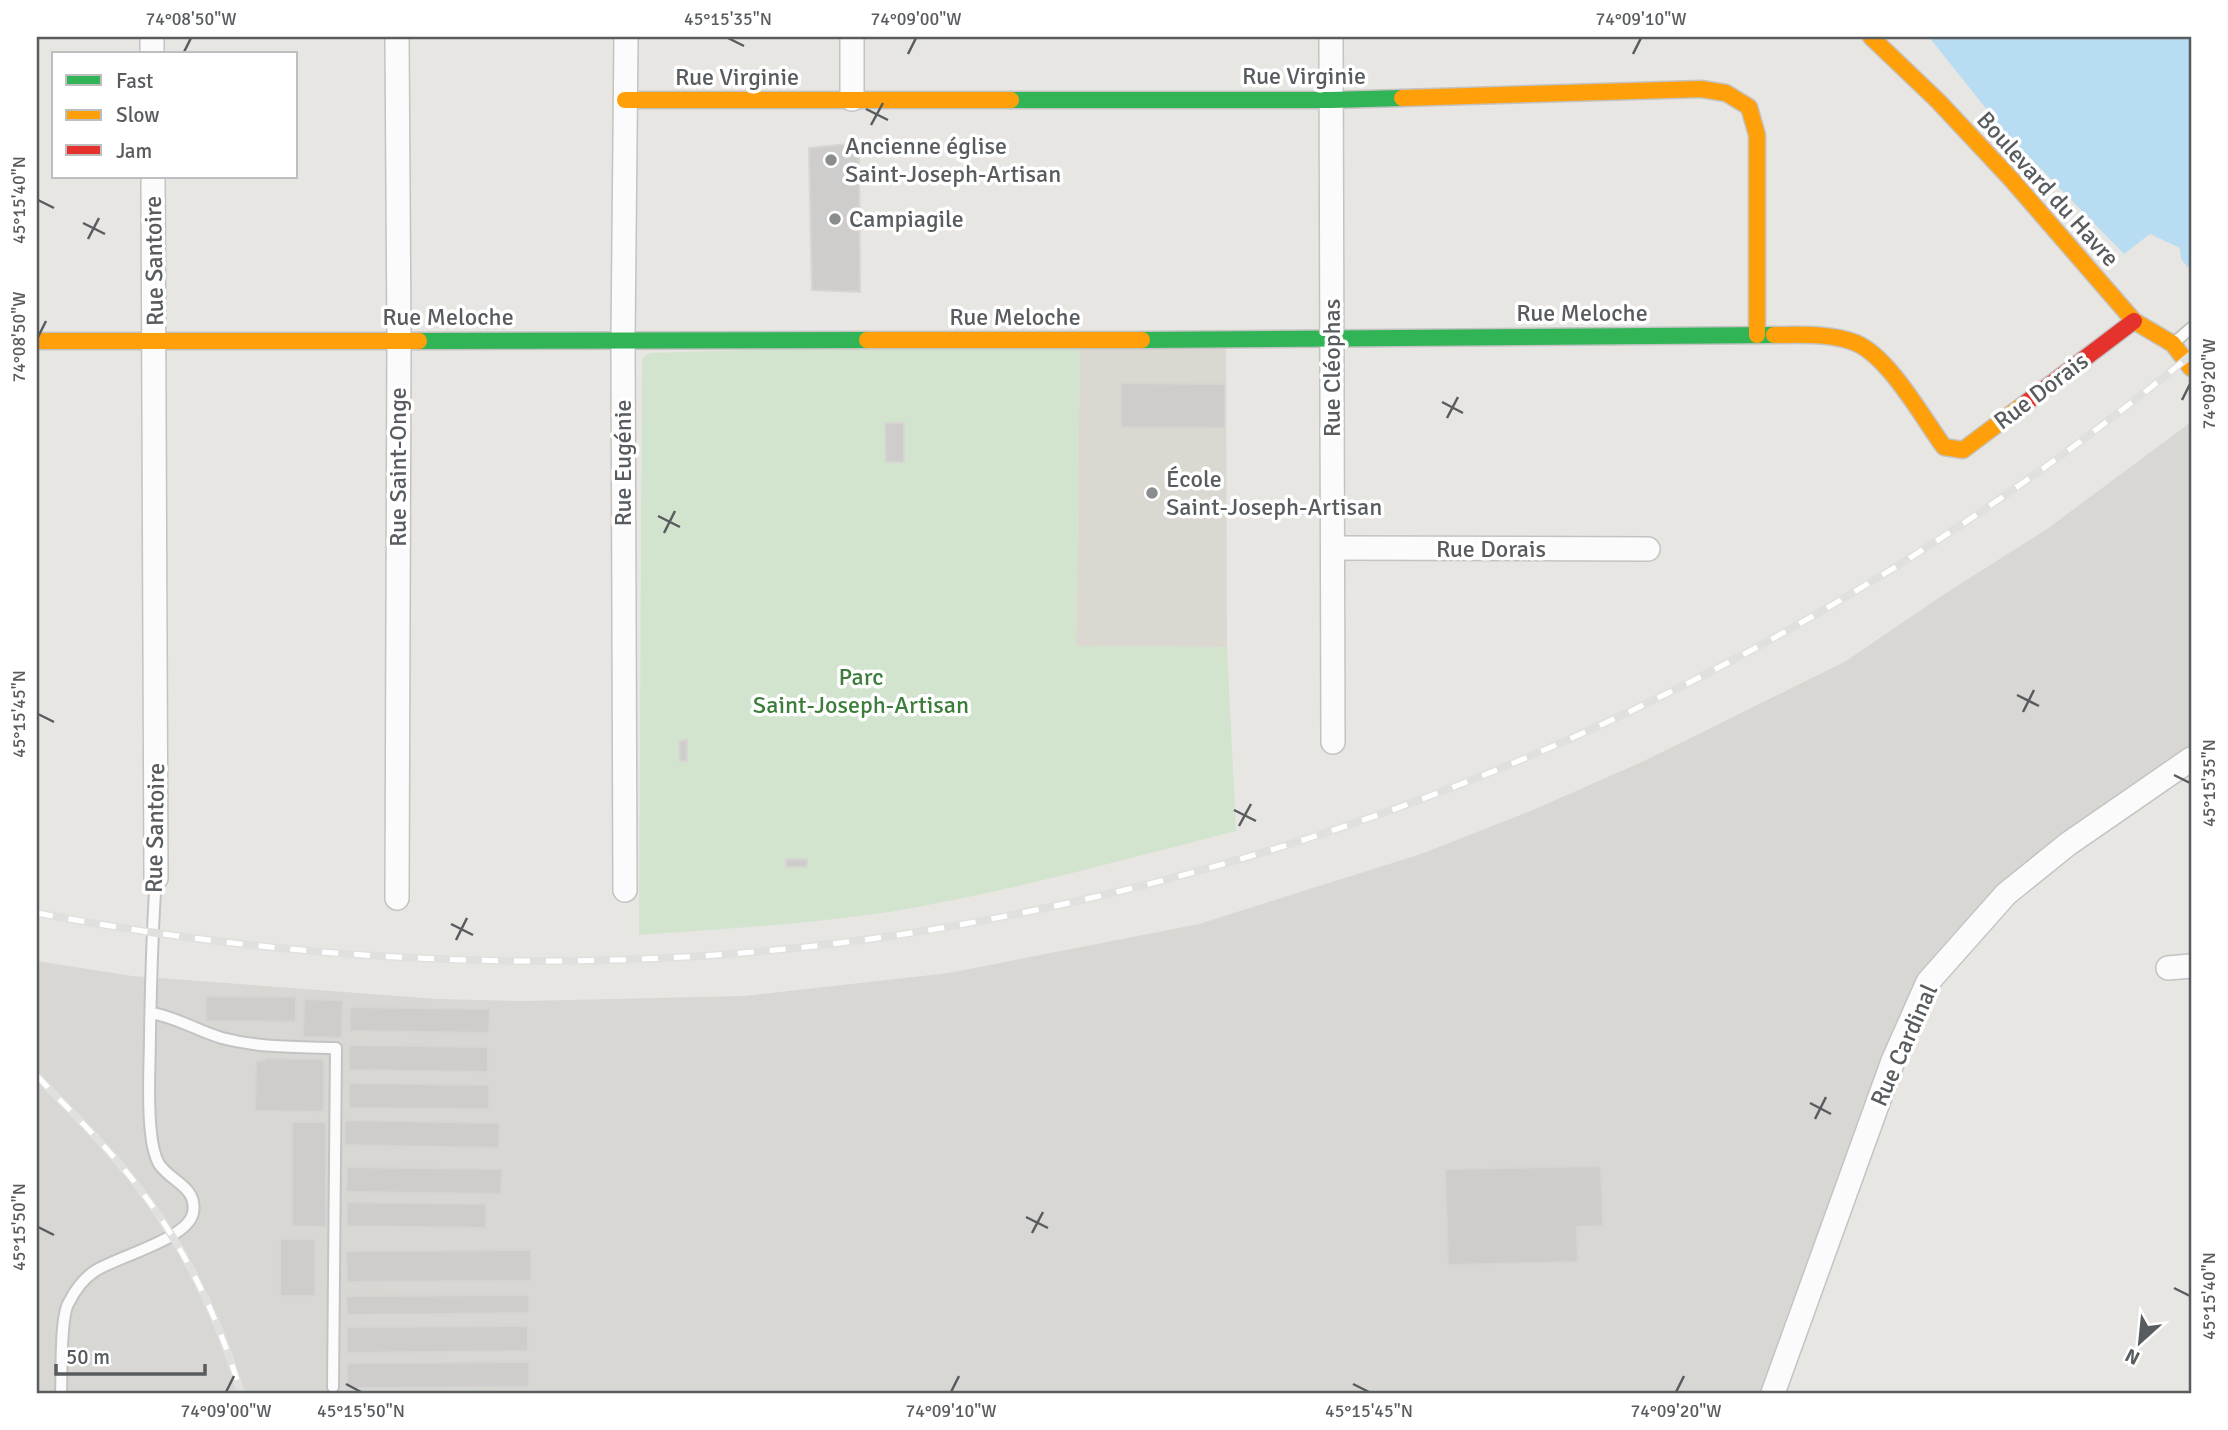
<svg xmlns="http://www.w3.org/2000/svg" width="2228" height="1430" viewBox="0 0 2228 1430" font-family="Signika,sans-serif">
  <style>
    .industrial { fill: #d9d7d3 }
    .education { fill: #dbd8d2 }
    .green { fill: #d2e3ce }
    .water { fill: #b8dcf1 }
    .building { fill: #cfcdcb; stroke: #d7d5d2; stroke-width: 2 }
    .lines { fill: none; stroke-linecap: round; stroke-linejoin: round }
    .lane-casing { stroke: #c3c3c3; stroke-width: 14 }
    .street-casing { stroke: #c3c3c3; stroke-width: 26 }
    .fast-casing { stroke: #c3c3c3; stroke-width: 19 }
    .slow-casing { stroke: #c3c3c3; stroke-width: 19 }
    .jam-casing { stroke: #c3c3c3; stroke-width: 19 }
    .lane { stroke: #fcfbfb; stroke-width: 10 }
    .street { stroke: #fcfbfb; stroke-width: 23 }
    .fast { stroke: #30b455; stroke-width: 16 }
    .slow { stroke: #ff9f0a; stroke-width: 16 }
    .jam { stroke: #e5322d; stroke-width: 16 }
    .rail-casing { stroke: #e0e0df; stroke-width: 8 }
    .rail { stroke: #fff; stroke-width: 5; stroke-dasharray: 16; stroke-linecap: butt }
    .ticks { fill: none; stroke: #595c5f; stroke-width: 2.5 }
    .poi-dot { fill: #8b8c8d; stroke: #fff; stroke-width: 2.5 }
    .labels { text-anchor: middle; dominant-baseline: central; stroke-width: 7; stroke-linejoin: round; paint-order: stroke }
    .street-label { font-size: 24px; fill: #595c5f; stroke: #fff }
    .poi-label { font-size: 24px; fill: #595c5f; stroke: #fff; text-anchor: start }
    .park-label { font-size: 24px; fill: #3c7d3a; stroke: #fff }
    .neatline { fill: none; stroke: #595c5f; stroke-width: 2.5 }
    .ticks-label { font-size: 18px; text-anchor: middle; fill: #595c5f }
  </style>
  <rect width="100%" height="100%" fill="#e8e6e2"/>
  <!-- industrial -->
  <path class="industrial" d="M2191 422V759L2068 844 1928 982 1773 1393H37V961L132 976 438 999 524 1001 745 996 949 973 1199 924 1421 854 1533 810 1644 761 1846 661 1943 595 2047 529Z"/>
  <!-- education -->
  <path class="education" d="M1226 338 1227 647 1076 646 1080 340Z"/>
  <!-- green -->
  <path class="green" d="M1080 340 1076 646 1227 647 1236 831C1121 860 1006 893 889 912 806 924 723 929 639 935L642 359 650 353Z"/>
  <!-- water -->
  <path class="water" d="M1929 37H2191V266L2188 267 2181 259 2180 248 2150 234 2124 254 2004 131Z"/>
  <!-- building -->
  <g class="building">
    <path d="M859 143 860 292 812 290 809 148Z"/>
    <path d="M1121 383 1225 384V428L1121 427Z"/>
    <path d="M885 423H904V462H886Z"/>
    <path d="M687 740V761H680L679 741Z"/>
    <rect x="786" y="859" width="21" height="8"/>
    <path d="M206 996 296 997V1022L206 1021Z"/>
    <path d="M304 999 343 1000 342 1038 303 1037Z"/>
    <path d="M350 1007 490 1009 489 1033 350 1031Z"/>
    <path d="M349 1045 488 1047V1072L349 1070Z"/>
    <path d="M264 1058 324 1059V1112L255 1111 256 1061H264Z"/>
    <path d="M349 1083 489 1085V1109L349 1108Z"/>
    <path d="M345 1120 500 1123 499 1148 344 1145Z"/>
    <path d="M292 1122H326V1227L292 1226Z"/>
    <path d="M1601 1166 1603 1226 1577 1227 1578 1262 1448 1265 1445 1169Z"/>
    <path d="M347 1167 502 1169 501 1194 346 1192Z"/>
    <path d="M347 1202 486 1204V1228L347 1226Z"/>
    <rect x="280" y="1239" width="35" height="57"/>
    <path d="M531 1250V1281L347 1282 346 1251Z"/>
    <path d="M529 1295V1313L347 1315 346 1296Z"/>
    <path d="M528 1326V1351L347 1353V1327Z"/>
    <path d="M529 1362V1387L347 1388V1363Z"/>
  </g>
  <g class="lines">
    <defs>
      <g id="lane">
        <path d="M2175 342 2191 328"/>
        <path d="M151 1013C177 1017 197 1031 222 1038 260 1048 298 1047 336 1048L333 1387"/>
        <path d="M61 1393C62 1373 60 1320 68 1304 74 1292 84 1278 95 1271 116 1257 188 1239 193 1213 198 1187 171 1182 159 1164 154 1155 152 1143 151 1133 147 1100 150 1066 150 1032 151 981 152 930 156 878"/>
      </g>
      <g id="street">
        <path d="M152 37V54"/>
        <path d="M397 37 399 340 397 898"/>
        <path d="M1331 37 1333 742"/>
        <path d="M852 99V37"/>
        <path d="M153 177 156 878"/>
        <path d="M1333 548 1648 549"/>
        <path d="M625 890 623 340 626 37"/>
        <path d="M2168 968 2191 966"/>
        <path d="M1773 1393 1893 1061 1928 982 2006 894 2068 844 2191 759"/>
      </g>
      <g id="fast">
        <path d="M1011 100H1331L1402 98"/>
        <path d="M1142 340 1774 335"/>
        <path d="M419 341 867 340"/>
      </g>
      <g id="slow">
        <path d="M1871 37 1938 101 2011 179 2134 321 2173 344 2191 368"/>
        <path d="M1402 98 1701 89 1726 93 1749 107 1757 135V335"/>
        <path d="M625 100H1011"/>
        <path d="M1774 335C1801 335 1831 333 1856 343 1889 357 1923 418 1944 447L1963 450 2027 402"/>
        <path d="M867 340H1142"/>
        <path d="M37 341H419"/>
      </g>
      <path id="jam" d="M2027 402 2134 321"/>
    </defs>
    <!-- lane casing -->
    <use href="#lane" class="lane-casing"/>
    <!-- street casing -->
    <use href="#street" class="street-casing"/>
    <!-- fast casing -->
    <use href="#fast" class="fast-casing"/>
    <!-- slow casing -->
    <use href="#slow" class="slow-casing"/>
    <!-- jam casing -->
    <use href="#jam" class="jam-casing"/>
    <!-- lane -->
    <use href="#lane" class="lane"/>
    <!-- street -->
    <use href="#street" class="street"/>
    <!-- fast -->
    <use href="#fast" class="fast"/>
    <!-- slow -->
    <use href="#slow" class="slow"/>
    <!-- jam -->
    <use href="#jam" class="jam"/>
    <defs>
      <g id="rail">
        <path d="M37 913C320 967 625 978 911 933 1386 857 1820 660 2191 355"/>
        <path d="M37 1076C75 1116 116 1155 148 1200 190 1258 221 1325 241 1393"/>
      </g>
    </defs>
    <!-- rail casing -->
    <use href="#rail" class="rail-casing"/>
    <!-- rail -->
    <use href="#rail" class="rail"/>
  </g>
  <!-- ticks -->
  <path class="ticks" d="M728 38 744 46M183 54 191 38M908 54 916 38M1633 54 1641 38M866 109 888 120M871 125 883 103M38 200 54 208M83 223 105 234M88 239 99 218M38 337 46 321M2182 400 2190 384M1442 402 1463 413M1447 418 1458 397M658 516 680 527M664 533 675 511M2017 695 2039 706M2023 712 2034 690M38 714 54 722M2174 775 2190 783M1234 810 1256 821M1239 826 1251 804M451 924 473 935M456 940 467 918M1810 1103 1831 1114M1815 1119 1826 1097M1026 1217 1048 1228M38 1227 54 1235M1032 1233 1043 1212M2174 1288 2190 1296M346 1384 361 1392M1353 1384 1369 1392M226 1392 234 1376M951 1392 959 1376M1676 1392 1684 1376"/>
  <!-- markers -->
  <g class="poi-dot">
    <circle cx="831" cy="160" r="7"/>
    <circle cx="835" cy="219" r="7"/>
    <circle cx="1152" cy="493" r="7"/>
  </g>
  <g class="labels">
    <!-- street labels -->
    <g class="street-label">
      <text x="1304" y="76">Rue Virginie</text>
      <text x="737" y="77">Rue Virginie</text>
      <text transform="translate(2048 189) rotate(48)">Boulevard du Havre</text>
      <text transform="translate(154 261) rotate(-91)">Rue Santoire</text>
      <text x="1582" y="313">Rue Meloche</text>
      <text x="448" y="317">Rue Meloche</text>
      <text x="1015" y="317">Rue Meloche</text>
      <text transform="translate(1332 368) rotate(-90)">Rue Cléophas</text>
      <text transform="translate(2041 391) rotate(-37)">Rue Dorais</text>
      <text transform="translate(623 463) rotate(-90)">Rue Eugénie</text>
      <text transform="translate(398 467) rotate(-90)">Rue Saint-Onge</text>
      <text x="1491" y="549">Rue Dorais</text>
      <text transform="translate(155 828) rotate(-89)">Rue Santoire</text>
      <text transform="translate(1904 1045) rotate(-66)">Rue Cardinal</text>
    </g>
    <!-- poi labels -->
    <g class="poi-label">
      <text x="845" y="146">Ancienne église<tspan x="845" dy="28">Saint-Joseph-Artisan</tspan></text>
      <text x="849" y="219">Campiagile</text>
      <text x="1166" y="479">École<tspan x="1166" dy="28">Saint-Joseph-Artisan</tspan></text>
    </g>
    <!-- park labels -->
    <g class="park-label">
      <text x="861" y="677">Parc<tspan x="861" dy="28">Saint-Joseph-Artisan</tspan></text>
    </g>
  </g>
  <!-- border -->
  <rect width="2228" height="1430" fill="none" stroke="#ffffff" stroke-width="77"/>
  <!-- legend -->
  <rect x="52" y="52" width="245" height="126" fill="#ffffff" stroke="#bdbebf" stroke-width="2"/>
  <rect x="66" y="75" width="35" height="10" fill="#30b455" stroke="#bdbebf" stroke-width="2"/>
  <text x="116" y="88" font-size="21" fill="#595c5f">Fast</text>
  <rect x="66" y="110" width="35" height="10" fill="#ff9f0a" stroke="#bdbebf" stroke-width="2"/>
  <text x="116" y="122" font-size="21" fill="#595c5f">Slow</text>
  <rect x="66" y="145" width="35" height="10" fill="#e5322d" stroke="#bdbebf" stroke-width="2"/>
  <text x="116" y="158" font-size="21" fill="#595c5f">Jam</text>
  <!-- north arrow -->
  <g transform="translate(2140 1342) rotate(207)" stroke="#ffffff" stroke-width="5" paint-order="stroke">
  <path d="M0-5L12 26L0 18L-12 26Z" fill="#595c5f"/>
  <text y="-10" font-size="19" font-weight="bold" text-anchor="middle" fill="#595c5f">N</text>
  </g>
  <!-- scale -->
  <path d="M56 1364v10h149v-10" fill="none" stroke="#595c5f" stroke-width="3.5"/>
  <text x="66" y="1364" font-size="21" fill="#595c5f" stroke="#ffffff" stroke-width="5" paint-order="stroke">50 m</text>
  <rect x="38" y="38" width="2152" height="1354" class="neatline"/>
  <g class="ticks-label">
    <text x="191" y="25">74°08'50"W</text>
    <text x="728" y="25">45°15'35"N</text>
    <text x="916" y="25">74°09'00"W</text>
    <text x="1641" y="25">74°09'10"W</text>
    <text transform="translate(19 200) rotate(-90)" y="6">45°15'40"N</text>
    <text transform="translate(19 337) rotate(-90)" y="6">74°08'50"W</text>
    <text transform="translate(2209 384) rotate(-90)" y="6">74°09'20"W</text>
    <text transform="translate(19 714) rotate(-90)" y="6">45°15'45"N</text>
    <text transform="translate(2209 783) rotate(-90)" y="6">45°15'35"N</text>
    <text transform="translate(19 1227) rotate(-90)" y="6">45°15'50"N</text>
    <text transform="translate(2209 1296) rotate(-90)" y="6">45°15'40"N</text>
    <text x="226" y="1417">74°09'00"W</text>
    <text x="361" y="1417">45°15'50"N</text>
    <text x="951" y="1417">74°09'10"W</text>
    <text x="1369" y="1417">45°15'45"N</text>
    <text x="1676" y="1417">74°09'20"W</text>
  </g>
</svg>
